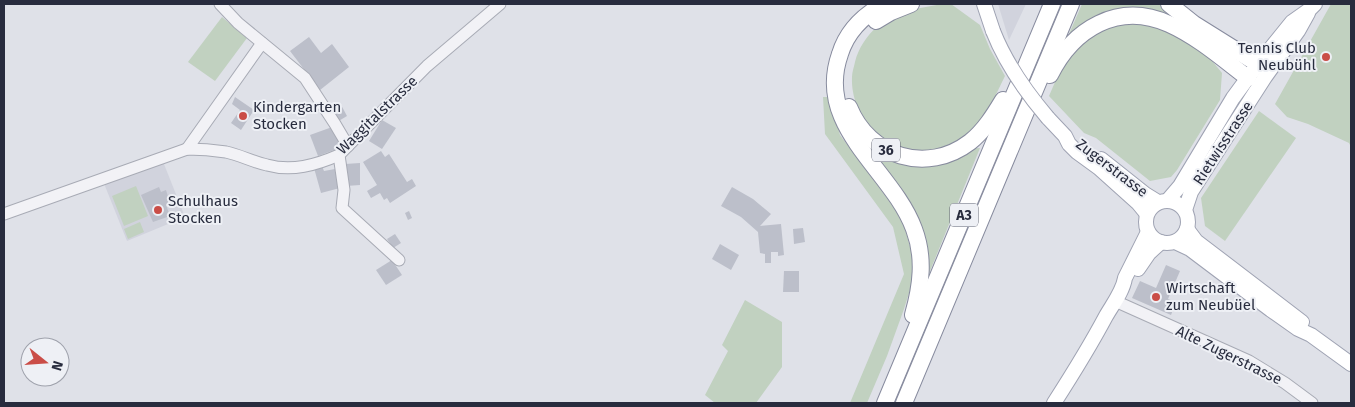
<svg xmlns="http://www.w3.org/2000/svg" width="1355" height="407" viewBox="0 0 1355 407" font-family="'Fira Sans',sans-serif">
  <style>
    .built { fill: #d1d3dd }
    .green { fill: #c1d1c0 }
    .building { fill: #bcbfca }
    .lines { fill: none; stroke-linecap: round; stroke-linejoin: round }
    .minor-casing { stroke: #a8abb5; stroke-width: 13 }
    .major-casing { stroke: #9fa3b3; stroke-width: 16 }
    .highway-casing { stroke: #878b9e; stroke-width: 18 }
    .minor { stroke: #f2f2f6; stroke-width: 11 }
    .major { stroke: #fff; stroke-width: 14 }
    .highway { stroke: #fff; stroke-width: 16 }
    .major-bridge-casing { stroke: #9fa3b3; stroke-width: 16; stroke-linecap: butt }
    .major-bridge { stroke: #fff; stroke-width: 14 }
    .poi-dot { fill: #ca4d47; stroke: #eef0f5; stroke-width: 2 }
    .labels { text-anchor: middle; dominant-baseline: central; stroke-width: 4; stroke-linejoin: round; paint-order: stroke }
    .shield { fill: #eef0f5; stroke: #636775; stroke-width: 1 }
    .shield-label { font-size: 14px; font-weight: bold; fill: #282c3e }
    .poi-label { font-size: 15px; fill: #282c3e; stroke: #eef0f5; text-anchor: start }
    .street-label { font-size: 15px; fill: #282c3e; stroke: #eef0f5 }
  </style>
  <rect width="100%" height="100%" fill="#dfe1e8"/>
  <!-- built -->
  <g class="built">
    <path d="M998 4H1026L1009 40Z"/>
    <path d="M162 159 185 217 127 241 103 181Z"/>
  </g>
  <!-- green -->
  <g class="green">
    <path d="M942 4H951L980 25 990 49 1005 76C995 96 987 116 971 131 964 138 955 144 945 148 899 164 850 125 852 77 852 72 854 67 855 62 858 49 867 35 877 27 881 24 887 22 891 20 899 17 907 12 915 9 924 7 933 6 942 4Z"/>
    <path d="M1082 4H1163L1176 15 1172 21 1090 20 1069 34Z"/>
    <path d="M1331 4H1351V147L1349 143 1308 124 1287 117 1275 104Z"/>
    <path d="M222 17 247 38 215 81 188 62Z"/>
    <path d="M1143 22 1164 28 1209 57 1222 73 1220 100 1177 170 1171 177 1150 181 1096 138 1084 133 1049 96 1065 59 1089 35 1116 24Z"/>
    <path d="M823 97H830L840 135 902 218 914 261 913 280 904 309 887 356 867 403H850L904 274 893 227 825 134Z"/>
    <path d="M1259 111 1296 138 1225 241 1205 226 1201 198Z"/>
    <path d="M862 142 880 153 980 148 928 276 926 262Z"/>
    <path d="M136 186 148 216 124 226 112 196Z"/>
    <path d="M140 222 144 232 128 239 124 229Z"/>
    <path d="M745 300 782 322V367L756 403H715L705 395 728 351 722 345Z"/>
  </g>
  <!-- building -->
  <g class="building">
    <path d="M309 37 321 53 332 44 349 67 320 90 290 51Z"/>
    <path d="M235 97 254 110 241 130 231 123 240 110 232 104Z"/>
    <path d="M340 103 347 116 337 122 330 110Z"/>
    <path d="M382 120 396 128 382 149 369 141Z"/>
    <path d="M335 126 342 147 318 156 310 135Z"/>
    <path d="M381 151 385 157 389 154 407 182 412 179 416 186 390 203 387 198 384 200 380 193 371 198 367 191 377 185 363 162Z"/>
    <path d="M360 163V185L346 186 345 164Z"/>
    <path d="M322 166 324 171 335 169 340 188 321 193 314 168Z"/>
    <path d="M159 187 161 192 166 190 170 203 166 205 170 216 153 222 141 195Z"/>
    <path d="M732 187 753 199 771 214 760 226 781 224 784 255 778 256V252H771V263H765V254L760 253 758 232 741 217 721 206Z"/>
    <path d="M409 211 412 218 408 220 405 213Z"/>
    <path d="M803 228 805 242 794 244 793 229Z"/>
    <path d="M395 234 401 243 393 248 387 239Z"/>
    <path d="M720 244 739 255 731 270 712 259Z"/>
    <path d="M392 260 402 275 386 285 376 270Z"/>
    <path d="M1166 265 1180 271 1168 299 1176 302 1171 315 1132 298 1140 281 1156 288Z"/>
    <path d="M784 271H799V292H783Z"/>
  </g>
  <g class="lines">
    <defs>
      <g id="minor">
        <path d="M220 4 238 23 305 78 335 124 348 146"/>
        <path d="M187 149 262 43"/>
        <path d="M339 155 344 190 342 208 399 260"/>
        <path d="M4 214 187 149C200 149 213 150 226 152 240 155 253 162 267 165 292 172 316 165 339 155L427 66 500 4"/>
        <path d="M1115 301 1249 361 1285 383 1312 403"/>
      </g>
      <g id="major">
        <path d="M984 4 993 31"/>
        <path d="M1048 118 1065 136 1069 144 1077 152 1099 168 1138 203 1147 214"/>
        <path d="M1101 159 1145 194 1158 202"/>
        <path d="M1168 200 1180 186 1233 98 1258 64 1292 22 1309 10 1315 4"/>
        <circle cx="1167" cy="222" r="21"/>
        <path d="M1185 210 1191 192 1265 77 1298 31 1308 13"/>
        <path d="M1187 229 1196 241 1302 322"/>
        <path d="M1175 242 1190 249 1271 310 1298 329 1311 335 1351 364"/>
        <path d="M1138 269 1149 253 1161 242"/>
        <path d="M1054 403C1072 375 1090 346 1106 316 1113 304 1123 291 1125 278L1148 232"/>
      </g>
      <g id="highway">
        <path d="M884 4C864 15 847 31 840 54 814 127 892 169 914 229 925 258 921 286 913 315"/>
        <path d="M1169 4 1194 24 1258 64"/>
        <path d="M876 21 891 12 911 4"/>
        <path d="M1050 75C1073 29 1118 1 1169 24 1198 37 1223 59 1248 78"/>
        <path d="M849 107C869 157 927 175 970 142 984 131 994 115 1003 100"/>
        <path d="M885 403 1052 4"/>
        <path d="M904 403 1071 4"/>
      </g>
    </defs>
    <!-- minor casing -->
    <use href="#minor" class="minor-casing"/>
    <!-- major casing -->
    <use href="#major" class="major-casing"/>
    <!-- highway casing -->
    <use href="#highway" class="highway-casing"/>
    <!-- minor -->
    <use href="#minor" class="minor"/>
    <!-- major -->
    <use href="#major" class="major"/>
    <!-- highway -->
    <use href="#highway" class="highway"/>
    <defs>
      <path id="major-bridge" d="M993 31C1006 64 1025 91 1048 118"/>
    </defs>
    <!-- major-bridge casing -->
    <use href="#major-bridge" class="major-bridge-casing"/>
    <!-- major-bridge -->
    <use href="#major-bridge" class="major-bridge"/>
  </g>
  <!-- markers -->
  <g class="poi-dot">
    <circle cx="1326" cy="57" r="5"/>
    <circle cx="243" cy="116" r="5"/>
    <circle cx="158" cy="210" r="5"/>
    <circle cx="1156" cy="297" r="5"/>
  </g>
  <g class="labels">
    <!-- shield labels -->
    <g class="shield">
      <rect x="872" y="138.5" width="28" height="23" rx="4"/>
      <rect x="950" y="203.5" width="28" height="23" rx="4"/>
    </g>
    <g class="shield-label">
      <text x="886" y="150">36</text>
      <text x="964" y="215">A3</text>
    </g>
    <!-- poi labels -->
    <g class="poi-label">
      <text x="1316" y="48" text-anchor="end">Tennis Club<tspan x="1316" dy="17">Neubühl</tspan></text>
      <text x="253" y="107">Kindergarten<tspan x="253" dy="17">Stocken</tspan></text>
      <text x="168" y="201">Schulhaus<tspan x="168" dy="17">Stocken</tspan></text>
      <text x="1166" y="288">Wirtschaft<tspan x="1166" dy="17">zum Neubüel</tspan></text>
    </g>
    <!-- street labels -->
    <g class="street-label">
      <text transform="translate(377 115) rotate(-44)">Waggitalstrasse</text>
      <text transform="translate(1223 143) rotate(-57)">Rietwisstrasse</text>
      <text transform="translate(1112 168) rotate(37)">Zugerstrasse</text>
      <text transform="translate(1229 355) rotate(26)">Alte Zugerstrasse</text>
    </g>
  </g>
  <!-- border -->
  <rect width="1355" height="407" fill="none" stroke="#282c3e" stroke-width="10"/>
  <!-- north arrow -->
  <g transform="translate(45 362) rotate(107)"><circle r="24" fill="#eef0f5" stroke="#9fa2ac"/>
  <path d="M0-4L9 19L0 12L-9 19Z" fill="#ca4d47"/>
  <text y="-8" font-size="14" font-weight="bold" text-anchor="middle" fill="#282c3e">N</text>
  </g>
</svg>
